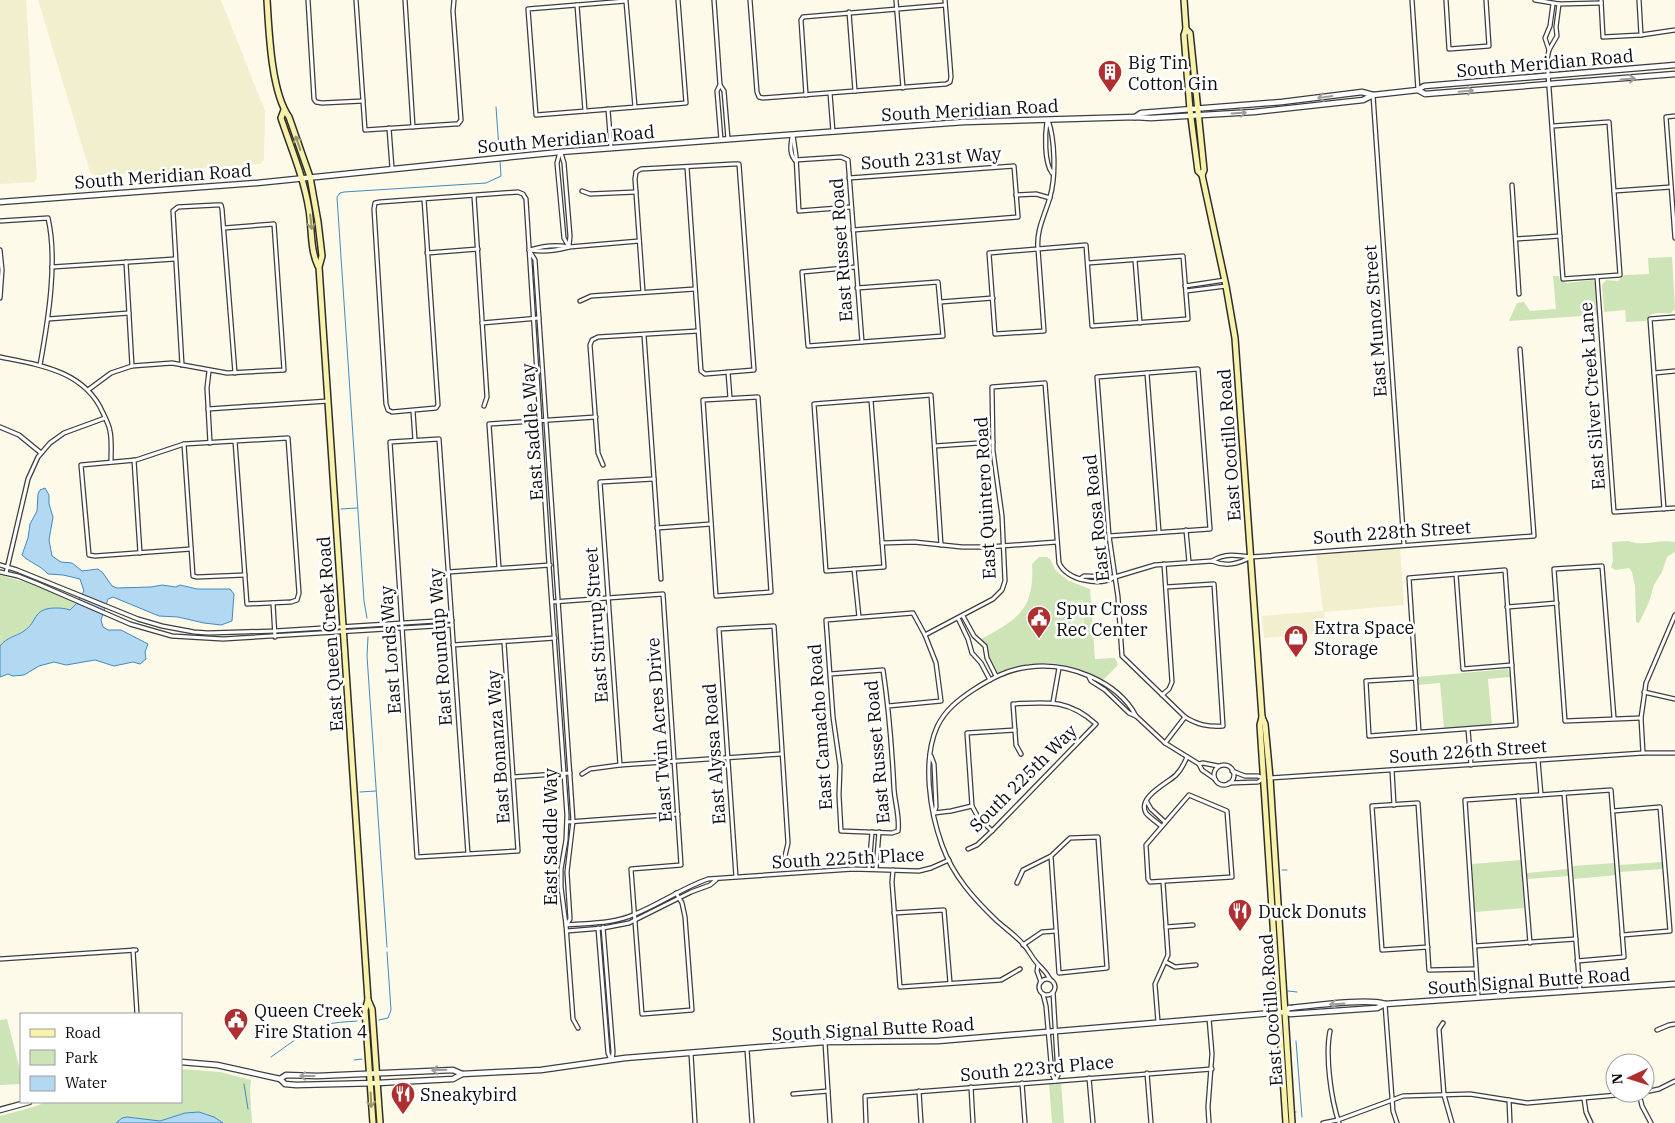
<svg xmlns="http://www.w3.org/2000/svg" width="1675" height="1123" viewBox="0 0 1675 1123" font-family="'IBM Plex Serif',serif">
  <style>
    .farmland { fill: #f1efcd }
    .green { fill: #cde4b7 }
    .pitch { fill: #dfecc8 }
    .water { fill: #b3d8f1; stroke: #408ac2 }
    .lines { fill: none; stroke-linecap: round; stroke-linejoin: round }
    .stream { stroke: #408ac2; stroke-width: 1 }
    .minor-casing { stroke: #3e3e3e; stroke-width: 5.5 }
    .tertiary-casing { stroke: #3e3e3e; stroke-width: 7 }
    .secondary-casing { stroke: #2d2d2d; stroke-width: 8 }
    .minor { stroke: #fff; stroke-width: 3 }
    .tertiary { stroke: #fff; stroke-width: 4.5 }
    .secondary { stroke: #f8f2aa; stroke-width: 5 }
    .oneway { stroke: #9d9d9d }
    .oneway2 { stroke: #99966a }
    .labels { text-anchor: middle; dominant-baseline: central; stroke-width: 5; stroke-linejoin: round; paint-order: stroke }
    .poi-label { font-size: 18px; fill: #0b0b0b; stroke: #fff; text-anchor: start }
    .street-label { font-size: 18px; fill: #0b0b0b; stroke: #fff }
  </style>
  <rect width="100%" height="100%" fill="#fdfaea"/>
  <!-- farmland -->
  <g class="farmland">
    <path d="M0 0H26L37 178 34 182 0 184Z"/>
    <path d="M38 0H221L265 111 264 160 260 164 96 176 90 172Z"/>
    <path d="M1400 548 1404 605 1324 612 1326 633 1264 638 1262 616 1323 611 1316 555Z"/>
  </g>
  <!-- green -->
  <g class="green">
    <path d="M1672 257 1675 309 1671 313C1662 314 1650 310 1646 321L1626 322 1625 310 1604 312 1602 285 1606 280 1618 281 1624 275 1649 274 1648 258Z"/>
    <path d="M1553 276H1559L1560 280 1567 283 1593 280 1595 284 1597 315 1509 321 1517 303 1524 302 1530 311 1556 309Z"/>
    <path d="M1628 541C1643 547 1659 539 1675 542V552L1667 557 1662 572 1654 585 1649 602 1639 623 1636 622 1635 586 1632 572 1629 568 1615 570 1611 567 1613 561 1612 542Z"/>
    <path d="M1039 557H1047L1050 559 1056 571 1069 581 1090 589 1095 659 1115 658 1118 665 1103 680C1062 660 1042 658 998 673 988 663 990 649 979 640 1017 620 1035 610 1032 564Z"/>
    <path d="M0 575 35 585 76 604 70 610C64 608 60 608 54 608 33 609 38 622 24 631 15 637 7 637 0 646Z"/>
    <path d="M1508 669 1510 677 1488 679 1492 725 1444 728 1440 683 1418 685V677Z"/>
    <path d="M1521 860 1524 908 1475 912 1472 864Z"/>
    <path d="M1662 862V869L1620 872V865Z"/>
    <path d="M1615 863 1616 875 1574 879 1573 866Z"/>
    <path d="M1568 869 1569 876 1527 879V873Z"/>
    <path d="M7 1019 20 1070H21V1084L0 1085V1020Z"/>
    <path d="M181 1069 220 1072 251 1080 250 1090 252 1123H0V1116L33 1107 47 1102H181Z"/>
    <path d="M1061 1082 1064 1123H1052L1049 1083Z"/>
  </g>
  <!-- pitch -->
  <g class="pitch">
    <path d="M1083 600 1084 609 1069 610 1068 601Z"/>
    <path d="M1084 616V625H1070V617Z"/>
  </g>
  <!-- water -->
  <g class="water">
    <path d="M45 488 49 495V504L53 517 49 540 52 556 61 562 72 563 82 571 98 569 103 573 112 586 117 588 151 587 162 585 176 587 180 585 197 589H230L234 594 232 621 221 625 204 623 178 617 159 616 113 597 108 599 101 620 103 627 108 630H121L148 644 145 652 146 659 140 664 133 662 114 666 95 660 66 665 54 662 39 666 24 675 13 676 8 674 0 677V646C7 637 15 637 24 631 38 622 32 609 54 608 60 608 64 608 70 610L76 604 84 591 80 579 63 575 48 574C40 565 30 563 22 555L28 538 30 524 37 511 38 494 40 490Z"/>
    <path d="M199 1112 214 1117 223 1123H116L122 1118 127 1117 160 1121 185 1113Z"/>
  </g>
  <g class="lines">
    <!-- stream -->
    <g class="stream">
      <path d="M496 107 499 148"/>
      <path d="M341 509 357 508"/>
      <path d="M367 618 364 601 337 197 340 193 344 192 486 183 501 176 500 161"/>
      <path d="M368 637 367 656 387 947"/>
      <path d="M360 792 376 791"/>
      <path d="M1282 870H1287"/>
      <path d="M1288 991 1297 992"/>
      <path d="M379 1020 388 1018 391 1010 387 952"/>
      <path d="M1296 1041 1302 1117"/>
      <path d="M271 1057C287 1046 303 1032 322 1026 333 1022 346 1022 357 1021"/>
      <path d="M354 1060 362 1059"/>
      <path d="M244 1084 248 1109"/>
      <path d="M1295 1112H1296"/>
    </g>
    <defs>
      <g id="minor">
        <path d="M308 0 314 99 316 102 322 103 363 101"/>
        <path d="M356 0 365 130 455 124H458L461 120 453 11 454 0"/>
        <path d="M405 0 413 127"/>
        <path d="M714 0 720 85 717 91 721 140"/>
        <path d="M750 0 757 92 759 97 763 98 946 84 950 82 951 77 945 0"/>
        <path d="M896 0 903 88"/>
        <path d="M1412 0 1418 90"/>
        <path d="M1446 0 1449 49 1489 46 1486 0"/>
        <path d="M1535 0 1559 4 1601 3"/>
        <path d="M1601 0 1603 37 1641 35 1675 30"/>
        <path d="M1639 0 1641 35"/>
        <path d="M577 5 585 111"/>
        <path d="M849 12 855 91"/>
        <path d="M1549 50 1557 36 1556 27 1559 4"/>
        <path d="M720 85 724 91 728 139"/>
        <path d="M830 93 833 132"/>
        <path d="M806 95 801 20 803 17 945 5"/>
        <path d="M1373 95 1404 545"/>
        <path d="M635 107 626 1 528 9 536 115 686 103 678 0"/>
        <path d="M608 109 611 148"/>
        <path d="M1675 116 1666 117 1675 238"/>
        <path d="M1048 120C1055 139 1056 177 1050 197 1045 215 1036 230 1038 249L1044 331 995 334 989 253 1086 245 1092 326 1188 319 1183 256 1088 263"/>
        <path d="M1047 121C1045 134 1044 162 1052 173"/>
        <path d="M1553 126 1609 122 1620 275 1563 279 1547 60 1549 50 1545 38 1550 26 1553 4"/>
        <path d="M389 128 392 168"/>
        <path d="M793 135 796 156 799 211 851 207"/>
        <path d="M792 137C791 145 789 153 795 160"/>
        <path d="M560 152 557 163 564 238 569 247"/>
        <path d="M561 153 564 163 570 236 569 246"/>
        <path d="M795 160 841 157 848 160 862 342"/>
        <path d="M849 178 1014 166 1018 217 853 230"/>
        <path d="M1512 185 1519 294"/>
        <path d="M582 191 590 194 636 192"/>
        <path d="M1614 191 1671 187"/>
        <path d="M1016 195 1036 194 1050 198"/>
        <path d="M474 196 487 397 484 406"/>
        <path d="M424 199 438 405 436 408 392 412 388 410 386 404 374 209 375 203 380 202 518 192 523 194 526 199 549 565 567 815 566 840 561 869V887L566 925 573 1019 578 1028"/>
        <path d="M0 221 48 218C58 261 48 321 40 365"/>
        <path d="M1516 239 1560 236"/>
        <path d="M0 250 2 270 0 298"/>
        <path d="M529 250 535 260 573 821 567 872 570 919 567 924"/>
        <path d="M530 250C543 252 555 251 569 247L639 241"/>
        <path d="M530 250C543 246 554 244 568 247"/>
        <path d="M427 253 478 249"/>
        <path d="M1135 260 1140 323"/>
        <path d="M126 262 132 366"/>
        <path d="M52 267 175 259"/>
        <path d="M856 267 802 272 808 346 943 336 938 282 857 288"/>
        <path d="M1597 277 1614 512 1675 508"/>
        <path d="M1185 286 1225 280"/>
        <path d="M1186 291 1226 286"/>
        <path d="M643 292 635 179 636 172 641 169 734 164H739L754 370 705 374 701 371 687 167"/>
        <path d="M580 301 591 296 695 289"/>
        <path d="M940 302 993 298"/>
        <path d="M48 319 129 313"/>
        <path d="M482 323 539 318"/>
        <path d="M644 335 661 579"/>
        <path d="M0 357C40 365 85 371 103 413 106 419 109 425 110 431 112 441 111 452 111 462"/>
        <path d="M182 365 173 211 178 207 216 205H221L222 209 235 373"/>
        <path d="M209 371 207 388 210 443"/>
        <path d="M728 372 730 398"/>
        <path d="M1147 373 1159 532"/>
        <path d="M1654 373 1675 371"/>
        <path d="M88 390 111 373 132 366 172 363 227 373 284 370 274 224 224 228"/>
        <path d="M758 397 771 592 716 596 703 400Z"/>
        <path d="M871 400 884 567 826 571 814 404 931 395 941 545"/>
        <path d="M208 409 328 401"/>
        <path d="M413 411 415 440"/>
        <path d="M0 427 19 435 41 453"/>
        <path d="M184 444 193 576 197 577 245 575"/>
        <path d="M935 446 993 442"/>
        <path d="M134 460 140 553"/>
        <path d="M603 465 598 453 590 345 592 340 598 337 698 331"/>
        <path d="M1664 509 1650 319 1675 317"/>
        <path d="M657 528 711 524"/>
        <path d="M1186 530 1189 562"/>
        <path d="M1109 536 1210 529 1198 369 1097 377 1109 536 1118 597 1122 656 1185 717C1198 725 1208 727 1223 726L1214 584 1166 587"/>
        <path d="M882 543 914 542 962 547H988L1057 542"/>
        <path d="M191 549 95 556 89 555 81 465 136 460 184 444 288 438 299 593 297 600 291 602 247 604 235 441"/>
        <path d="M1212 561C1225 553 1237 555 1251 557L1534 536 1520 349"/>
        <path d="M0 565 17 570 138 619 162 626 194 632 208 633 275 631 452 620"/>
        <path d="M499 568 489 424 596 417"/>
        <path d="M854 569 859 617"/>
        <path d="M0 572 18 576 38 584 130 624 172 636 223 639 452 625"/>
        <path d="M448 572 550 565"/>
        <path d="M6 573 28 479 38 457 50 443 64 433 105 418"/>
        <path d="M1456 574 1463 669 1512 665"/>
        <path d="M1080 579 1084 576 1114 577"/>
        <path d="M552 602 663 594 681 865 631 869 642 1014 692 1010 685 917 682 903 676 893"/>
        <path d="M273 603 275 637"/>
        <path d="M1507 607 1557 603"/>
        <path d="M963 616 974 636 985 646 987 658 996 676"/>
        <path d="M958 618 968 639 972 653 981 663 990 680"/>
        <path d="M925 635 993 599 1002 590 1005 581 1002 516 993 451 992 387 1045 383 1059 563C1067 580 1099 587 1115 577L1155 565 1212 561C1226 567 1238 564 1251 557"/>
        <path d="M453 645 555 638"/>
        <path d="M830 674 883 670C889 710 892 749 894 789 895 803 900 818 898 831L892 833 841 831 839 795 840 766 833 717 826 620 913 613 925 635 936 663 941 701 888 706"/>
        <path d="M1089 677 1091 681 1105 690 1129 713 1136 716 1165 743 1199 764 1202 770 1215 779"/>
        <path d="M1416 678 1366 681 1369 736C1418 732 1467 729 1516 725L1505 570 1409 578 1419 732"/>
        <path d="M1644 692 1675 699"/>
        <path d="M1162 695 1169 689 1172 682 1164 564"/>
        <path d="M1053 702 1059 668"/>
        <path d="M1614 718 1602 566 1554 569 1565 721 1641 718"/>
        <path d="M1468 729 1471 765"/>
        <path d="M1165 743 1185 717"/>
        <path d="M1643 753 1641 718 1646 683 1675 615"/>
        <path d="M931 756 934 764 936 807 934 813"/>
        <path d="M1538 760 1541 795"/>
        <path d="M1199 764 1203 763 1218 766"/>
        <path d="M620 765 600 482 654 479"/>
        <circle cx="1224" cy="775" r="10"/>
        <path d="M1392 770 1394 805"/>
        <path d="M1232 771 1245 776H1258L1263 778"/>
        <path d="M582 774 590 769 620 765 781 754"/>
        <path d="M513 777 570 773"/>
        <path d="M1269 778 1643 753H1675"/>
        <path d="M1229 783 1258 782 1264 778"/>
        <path d="M1564 793 1580 991"/>
        <path d="M1189 795 1227 811 1232 877 1150 882 1148 879 1146 845Z"/>
        <path d="M1518 796 1530 943"/>
        <path d="M1147 802 1151 809 1165 822"/>
        <path d="M1613 811 1660 807 1670 931 1622 935"/>
        <path d="M934 813 951 811 972 806"/>
        <path d="M567 822 678 814"/>
        <path d="M1161 826C1157 822 1150 818 1146 813 1137 797 1168 783 1176 775 1181 770 1184 764 1187 757"/>
        <path d="M992 831 978 817 972 806 967 733 1015 730"/>
        <path d="M968 849 977 845 992 831 1096 724C1068 699 1048 702 1013 704L1016 745 1021 754"/>
        <path d="M468 854 439 439 390 442 417 857 518 851 504 642"/>
        <path d="M869 868 872 832"/>
        <path d="M876 869 879 832"/>
        <path d="M893 870 892 882 900 987 1001 980 1020 969"/>
        <path d="M736 877 719 629 774 626 788 843 785 856"/>
        <path d="M1017 883 1023 870 1051 856 1070 838 1098 837 1107 968 1059 973 1051 856"/>
        <path d="M894 913 944 910 950 983"/>
        <path d="M566 925C589 923 614 924 635 914 660 904 682 888 708 879L853 869 919 871 931 868 949 860"/>
        <path d="M603 927 613 1052 612 1060"/>
        <path d="M1166 927 1193 925"/>
        <path d="M598 928 608 1053 611 1060"/>
        <path d="M567 931 603 928 629 923 691 892 710 885 716 880"/>
        <path d="M1023 945 1042 932 1056 931"/>
        <path d="M1475 946 1576 939"/>
        <path d="M1428 947 1382 950 1372 806 1418 803C1422 859 1425 915 1429 970L1476 969"/>
        <path d="M133 950 137 1014"/>
        <path d="M0 959 136 950"/>
        <path d="M1166 962 1175 967 1196 965"/>
        <path d="M1038 965 1037 971 1041 982"/>
        <circle cx="1047" cy="987" r="8"/>
        <path d="M1050 979C1045 970 1042 969 1036 962 1031 956 1028 949 1023 944 1015 935 1006 929 997 921 974 899 953 876 942 845 930 812 922 761 937 727 945 710 958 700 973 690 990 679 1008 669 1029 667 1067 662 1117 680 1136 716"/>
        <path d="M1053 992 1058 1075 1055 1081"/>
        <path d="M1043 994 1046 1006 1052 1074 1055 1080"/>
        <path d="M1478 997 1465 800 1611 790 1624 957 1577 961"/>
        <path d="M1385 1004 1393 1111 1397 1123"/>
        <path d="M1158 1022 1155 984 1168 955 1163 882"/>
        <path d="M1443 1023 1439 1029 1444 1095 1452 1123"/>
        <path d="M1657 1030 1669 1025 1675 1024"/>
        <path d="M1330 1031C1325 1056 1331 1099 1339 1123"/>
        <path d="M825 1042 830 1123"/>
        <path d="M747 1049 752 1123"/>
        <path d="M691 1053 695 1123"/>
        <path d="M1147 1073 1151 1123"/>
        <path d="M1089 1078 1093 1123"/>
        <path d="M1022 1083 1025 1123"/>
        <path d="M971 1087 973 1123"/>
        <path d="M919 1091 921 1123"/>
        <path d="M1645 1092 1659 1089 1675 1081"/>
        <path d="M1639 1093 1642 1106 1651 1123"/>
        <path d="M793 1094 828 1091"/>
        <path d="M1584 1099 1586 1112 1591 1123"/>
        <path d="M1509 1100 1510 1123"/>
        <path d="M866 1123 865 1096 1212 1069"/>
        <path d="M1209 1123 1208 1107 1212 1054 1209 1018"/>
        <path d="M1323 1123 1338 1120 1403 1096 1470 1094 1527 1103 1640 1093"/>
      </g>
      <g id="tertiary">
        <path d="M1418 90 1425 94 1675 74"/>
        <path d="M1135 117 1141 113 1282 102 1362 92 1373 95 1418 90 1424 86 1675 65"/>
        <path d="M0 202 257 183 560 152 758 137 964 122 1135 117 1151 118 1254 112 1363 100 1373 95"/>
        <path d="M1285 1012 1289 1008C1311 1006 1367 998 1385 1004L1675 984"/>
        <path d="M181 1062 217 1065 280 1079 285 1084 296 1085 378 1083 453 1079 462 1074"/>
        <path d="M280 1079 286 1075 317 1076 453 1070 462 1074 541 1070 625 1058 825 1042 938 1041 1285 1012 1290 1014 1377 1008 1385 1004"/>
        <path d="M0 1110 29 1102"/>
      </g>
      <g id="secondary">
        <path d="M267 0C269 31 271 92 289 117L310 177 318 222 322 256 319 267 368 1000 365 1010 373 1123"/>
        <path d="M1184 0 1186 29 1184 35 1190 110 1198 171 1202 175"/>
        <path d="M1186 29 1190 33 1204 170 1202 175 1226 286 1235 338 1262 717 1265 724 1270 778 1292 1123"/>
        <path d="M284 110 281 118C291 148 304 178 309 210 312 228 310 249 318 266"/>
        <path d="M1262 717 1260 725 1286 1123"/>
        <path d="M368 1000 372 1009 380 1123"/>
      </g>
    </defs>
    <!-- minor casing -->
    <use href="#minor" class="minor-casing"/>
    <!-- tertiary casing -->
    <use href="#tertiary" class="tertiary-casing"/>
    <!-- secondary casing -->
    <use href="#secondary" class="secondary-casing"/>
    <!-- minor -->
    <use href="#minor" class="minor"/>
    <!-- tertiary -->
    <use href="#tertiary" class="tertiary"/>
    <!-- secondary -->
    <use href="#secondary" class="secondary"/>
  </g>
  <!-- one-way arrows -->
  <defs><path id="oneway-shaft" d="M-6 0H5M1.5-3L5.5 0L1.5 3" fill="none" stroke-width="1.6" stroke-linecap="round" stroke-linejoin="round" transform="scale(1.25)"/></defs>
  <g class="oneway">
    <use href="#oneway-shaft" transform="translate(1628 79) rotate(-4)"/>
    <use href="#oneway-shaft" transform="translate(1466 91) rotate(-5)"/>
    <use href="#oneway-shaft" transform="translate(1325 97) rotate(172)"/>
    <use href="#oneway-shaft" transform="translate(1239 113) rotate(-4)"/>
    <use href="#oneway-shaft" transform="translate(1337 1004) rotate(176)"/>
    <use href="#oneway-shaft" transform="translate(439 1070) rotate(178)"/>
    <use href="#oneway-shaft" transform="translate(307 1076) rotate(-180)"/>
  </g>
  <g class="oneway2">
    <use href="#oneway-shaft" transform="translate(298 143) rotate(-109)"/>
    <use href="#oneway-shaft" transform="translate(311 222) rotate(84)"/>
    <use href="#oneway-shaft" transform="translate(371 1100) rotate(87)"/>
  </g>
  <!-- icons -->
  <defs>
    <symbol id="building-pin" viewBox="-11 -11 22 30"><path d="M0 17L-7.5 6A9.5 9.5 0 1 1 7.5 6Z" fill="#af2f31" stroke="#fff"/><path d="M-4-6H4V6H1V3H-1V6H-4ZM-2.5-4.3h1.7v1.8h-1.7ZM.8-4.3h1.7v1.8H.8ZM-2.5-1h1.7V.8h-1.7ZM.8-1h1.7V.8H.8Z" fill="#fff"/></symbol>
    <symbol id="civic-pin" viewBox="-11 -11 22 30"><path d="M0 17L-7.5 6A9.5 9.5 0 1 1 7.5 6Z" fill="#af2f31" stroke="#fff"/><path d="M-.6-6.5H3V-4.5H.6V-3L4-1V1h2V6H-6V1h2V-1L-.6-3ZM-1.2 2.5V6h2.4V2.5Z" fill="#fff"/></symbol>
    <symbol id="shop-pin" viewBox="-11 -11 22 30"><path d="M0 17L-7.5 6A9.5 9.5 0 1 1 7.5 6Z" fill="#af2f31" stroke="#fff"/><path d="M-5-2.5h2.3a2.7 3.5 0 0 1 5.4 0H5L5.5 6h-11ZM-1.5-2.5h3a1.5 2.3 0 0 0-3 0Z" fill="#fff"/></symbol>
    <symbol id="restaurant-pin" viewBox="-11 -11 22 30"><path d="M0 17L-7.5 6A9.5 9.5 0 1 1 7.5 6Z" fill="#af2f31" stroke="#fff"/><path d="M-5-6h1v4h1v-4h1v4h1v-4h1v5L-1.5 .5V6h-2V.5L-5-1ZM5-6V6H3V1.5H1.5Q1.5-4 5-6Z" fill="#fff"/></symbol>
  </defs>
  <g fill-rule="evenodd">
    <use href="#building-pin" x="1096" y="58" width="28" height="38"/>
    <use href="#civic-pin" x="1025" y="604" width="28" height="38"/>
    <use href="#shop-pin" x="1282" y="623" width="28" height="38"/>
    <use href="#restaurant-pin" x="1226" y="897" width="28" height="38"/>
    <use href="#civic-pin" x="222" y="1006" width="28" height="38"/>
    <use href="#restaurant-pin" x="389" y="1080" width="28" height="38"/>
  </g>
  <g class="labels">
    <!-- poi labels -->
    <g class="poi-label">
      <text x="1128" y="62">Big Tin<tspan x="1128" dy="21">Cotton Gin</tspan></text>
      <text x="1056" y="608">Spur Cross<tspan x="1056" dy="21">Rec Center</tspan></text>
      <text x="1314" y="627">Extra Space<tspan x="1314" dy="21">Storage</tspan></text>
      <text x="1258" y="911">Duck Donuts</text>
      <text x="254" y="1010">Queen Creek<tspan x="254" dy="21">Fire Station 4</tspan></text>
      <text x="420" y="1094">Sneakybird</text>
    </g>
    <!-- street labels -->
    <g class="street-label">
      <text transform="translate(1545 63) rotate(-5)">South Meridian Road</text>
      <text transform="translate(970 110) rotate(-3)">South Meridian Road</text>
      <text transform="translate(566 139) rotate(-5)">South Meridian Road</text>
      <text transform="translate(931 158) rotate(-4)">South 231st Way</text>
      <text transform="translate(163 176) rotate(-4)">South Meridian Road</text>
      <text transform="translate(841 250) rotate(-94)">East Russet Road</text>
      <text transform="translate(1375 321) rotate(-94)">East Munoz Street</text>
      <text transform="translate(1592 396) rotate(-94)">East Silver Creek Lane</text>
      <text transform="translate(532 432) rotate(-94)">East Saddle Way</text>
      <text transform="translate(1229 445) rotate(-94)">East Ocotillo Road</text>
      <text transform="translate(985 498) rotate(-93)">East Quintero Road</text>
      <text transform="translate(1096 518) rotate(-96)">East Rosa Road</text>
      <text transform="translate(1392 532) rotate(-4)">South 228th Street</text>
      <text transform="translate(596 625) rotate(-94)">East Stirrup Street</text>
      <text transform="translate(330 634) rotate(-94)">East Queen Creek Road</text>
      <text transform="translate(440 647) rotate(-94)">East Roundup Way</text>
      <text transform="translate(390 650) rotate(-94)">East Lords Way</text>
      <text transform="translate(820 727) rotate(-94)">East Camacho Road</text>
      <text transform="translate(659 730) rotate(-94)">East Twin Acres Drive</text>
      <text transform="translate(498 747) rotate(-94)">East Bonanza Way</text>
      <text transform="translate(1468 751) rotate(-4)">South 226th Street</text>
      <text transform="translate(877 752) rotate(-95)">East Russet Road</text>
      <text transform="translate(714 754) rotate(-94)">East Alyssa Road</text>
      <text transform="translate(1023 778) rotate(-45)">South 225th Way</text>
      <text transform="translate(550 837) rotate(-90)">East Saddle Way</text>
      <text transform="translate(848 858) rotate(-3)">South 225th Place</text>
      <text transform="translate(1529 981) rotate(-4)">South Signal Butte Road</text>
      <text transform="translate(1271 1010) rotate(-94)">East Ocotillo Road</text>
      <text transform="translate(873 1029) rotate(-3)">South Signal Butte Road</text>
      <text transform="translate(1037 1068) rotate(-5)">South 223rd Place</text>
    </g>
  </g>
  <!-- legend -->
  <rect x="20" y="1013" width="162" height="90" fill="#ffffff" stroke="#9d9d9d"/>
  <rect x="30" y="1029" width="25" height="8" fill="#f8f2aa" stroke="#9d9d9d"/>
  <text x="65" y="1038" font-size="15" fill="#0b0b0b">Road</text>
  <rect x="30" y="1050" width="25" height="15" fill="#cde4b7" stroke="#9d9d9d"/>
  <text x="65" y="1063" font-size="15" fill="#0b0b0b">Park</text>
  <rect x="30" y="1076" width="25" height="15" fill="#b3d8f1" stroke="#9d9d9d"/>
  <text x="65" y="1088" font-size="15" fill="#0b0b0b">Water</text>
  <!-- north arrow -->
  <g transform="translate(1630 1078) rotate(266)"><circle r="24" fill="#ffffff" stroke="#9d9d9d"/>
  <path d="M0-4L9 19L0 12L-9 19Z" fill="#af2f31"/>
  <text y="-8" font-size="14" font-weight="bold" text-anchor="middle" fill="#0b0b0b">N</text>
  </g>
</svg>
